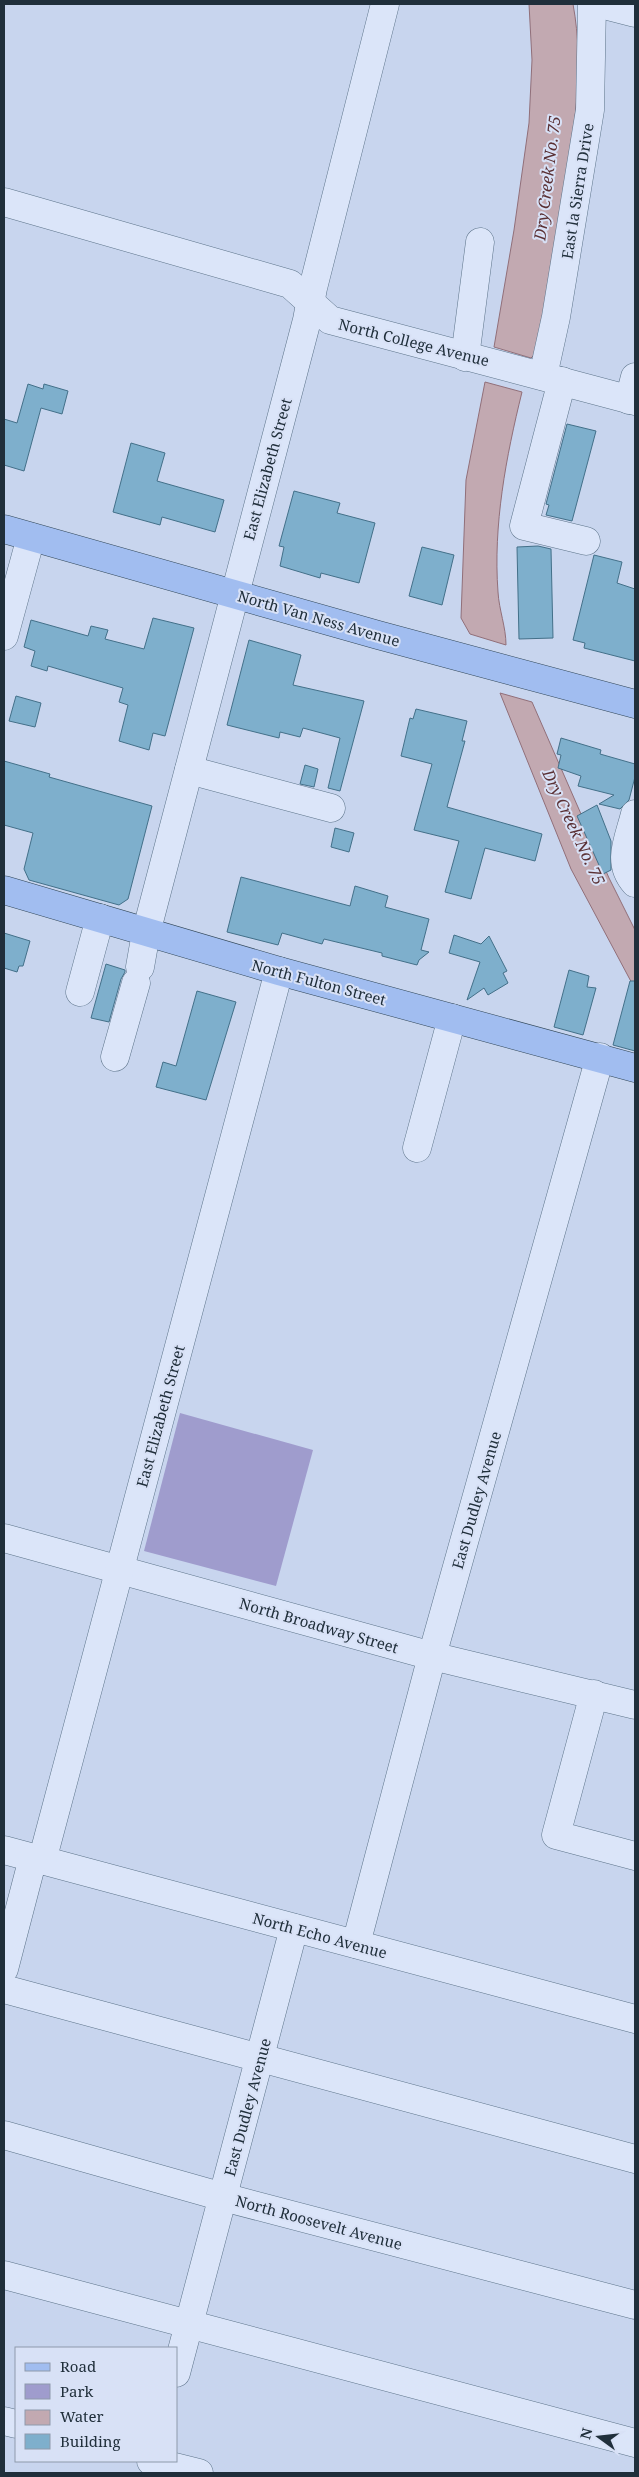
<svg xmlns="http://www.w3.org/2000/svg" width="639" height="2477" viewBox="0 0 639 2477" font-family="'Noto Serif',serif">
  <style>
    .green { fill: #9f9ccd }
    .water { fill: #c2a9b1; stroke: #916f79 }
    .building { fill: #7eafcc; stroke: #437089 }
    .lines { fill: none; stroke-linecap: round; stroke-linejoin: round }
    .minor-casing { stroke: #5d748a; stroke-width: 29 }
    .major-casing { stroke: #314758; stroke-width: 29 }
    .minor { stroke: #dbe5f9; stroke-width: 28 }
    .major { stroke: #a1bdf0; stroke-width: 28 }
    .labels { text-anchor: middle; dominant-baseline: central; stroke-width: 4; stroke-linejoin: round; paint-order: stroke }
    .street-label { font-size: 15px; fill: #202f3b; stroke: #d8e1f6 }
    .water-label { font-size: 16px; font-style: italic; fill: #5a3034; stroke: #d8e1f6 }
  </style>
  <rect width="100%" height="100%" fill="#c8d5ee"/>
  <!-- green -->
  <path class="green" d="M180 1413 313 1450 276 1586 144 1551Z"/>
  <!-- water -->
  <g class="water">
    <path d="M529 4H573C585 69 574 133 563 197 554 249 546 300 537 352L531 358 494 347 514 230 529 123 532 60Z"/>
    <path d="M485 382 522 392C506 457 493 525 498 592 499 610 506 627 506 645L470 634 461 618 466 480Z"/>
    <path d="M500 693 532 702 609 878 635 930V989L571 869Z"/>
  </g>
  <!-- building -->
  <g class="building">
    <path d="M28 384 43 389 44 384 68 391 62 414 41 408 24 471 4 465V419L17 423Z"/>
    <path d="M567 424 596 431 572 521 546 515 549 505 546 504Z"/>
    <path d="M131 443 165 453 157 481 224 500 215 532 162 517 160 525 113 512Z"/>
    <path d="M294 491 340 503 337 513 375 523 359 583 321 573 320 578 280 566 284 547 279 546Z"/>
    <path d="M538 546 551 549 553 638 519 639 517 547Z"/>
    <path d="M422 547 454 555 442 605 409 596Z"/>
    <path d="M594 555 622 562 617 583 635 589V661L584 648 585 643 573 640Z"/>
    <path d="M153 618 194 628 165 736 153 733 149 750 119 741 128 705 119 702 123 688 48 666 47 671 31 666 35 651 24 647 31 620 88 636 91 626 108 630 105 639 144 649Z"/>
    <path d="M249 640 301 655 293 685 364 701 340 791 328 788 340 738 303 728 300 737 280 732 279 738 227 725Z"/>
    <path d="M16 696 41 703 35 727 9 721Z"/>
    <path d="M416 709 467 721 462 741H465L447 807 542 834 535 861 485 848 471 899 445 892 459 841 414 830 432 764 401 756 410 718 413 719Z"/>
    <path d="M561 738 601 750 600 754 635 764V777L629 800 620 809 599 804 614 795 578 786 581 776 558 768 561 755 557 754Z"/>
    <path d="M4 761 50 774 49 777 152 806 128 899 119 905 29 880 24 869 33 833 4 825Z"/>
    <path d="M305 765 318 769 314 787 300 784Z"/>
    <path d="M597 805 611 841V870L603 874 577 816Z"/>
    <path d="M335 828 354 833 349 852 331 847Z"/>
    <path d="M241 877 350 906 355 886 388 896 385 907 429 919 421 950 429 952 419 960 417 965 382 956V953L324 939 322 944 282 933 278 945 227 932Z"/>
    <path d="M4 933 30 941 23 966H19L17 972 4 968Z"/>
    <path d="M454 935 481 944 489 936 507 971 503 973 508 983 488 995 484 988 467 1000 480 962 449 953Z"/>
    <path d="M106 964 125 970V972L121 979 109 1022 91 1018Z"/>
    <path d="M569 970 589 976 587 987 596 988 583 1035 554 1027Z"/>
    <path d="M630 981H635V1051L613 1045Z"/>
    <path d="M197 991 236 1002 206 1100 156 1087 163 1062 176 1066Z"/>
  </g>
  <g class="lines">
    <defs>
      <g id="minor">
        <path d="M600 4 635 13"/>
        <path d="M4 202 290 284 330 320 635 401"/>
        <path d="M465 357 480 242"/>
        <path d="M543 376 556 317 590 110 592 4"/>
        <path d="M562 381 524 526 586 541"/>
        <path d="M629 400 635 377"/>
        <path d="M4 636 31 537"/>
        <path d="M189 770 331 808"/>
        <path d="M635 814C629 839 616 862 635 883"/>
        <path d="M140 967 146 933 307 320 313 288 385 4"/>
        <path d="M80 992 100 918"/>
        <path d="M115 1057 136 983"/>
        <path d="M417 1148 452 1018"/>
        <path d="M4 1538 432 1656 635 1705"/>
        <path d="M594 1694 556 1835 635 1856"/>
        <path d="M4 1850 635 2019"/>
        <path d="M42 1861 279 971"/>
        <path d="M356 1944 432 1656 600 1057"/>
        <path d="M4 1969 33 1858"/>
        <path d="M4 1989 635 2159"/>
        <path d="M4 2135 223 2197 635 2305"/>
        <path d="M4 2275 635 2443"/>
        <path d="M176 2373 294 1928"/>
        <path d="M4 2421 16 2424"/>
        <path d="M151 2461 199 2473"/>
      </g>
      <g id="major">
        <path d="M4 529 378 635 635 704"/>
        <path d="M4 890 279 971 635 1068"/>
      </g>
    </defs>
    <!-- minor casing -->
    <use href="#minor" class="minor-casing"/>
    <!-- major casing -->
    <use href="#major" class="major-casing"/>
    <!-- minor -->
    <use href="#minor" class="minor"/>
    <!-- major -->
    <use href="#major" class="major"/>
  </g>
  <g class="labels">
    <!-- street labels -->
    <g class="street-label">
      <text transform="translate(577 191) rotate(-81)">East la Sierra Drive</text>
      <text transform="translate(414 342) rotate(14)">North College Avenue</text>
      <text transform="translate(267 469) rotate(-75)">East Elizabeth Street</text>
      <text transform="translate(319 618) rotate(16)">North Van Ness Avenue</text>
      <text transform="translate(319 982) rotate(15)">North Fulton Street</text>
      <text transform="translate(160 1416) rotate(-75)">East Elizabeth Street</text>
      <text transform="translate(476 1500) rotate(-74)">East Dudley Avenue</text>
      <text transform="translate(319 1625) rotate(16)">North Broadway Street</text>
      <text transform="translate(320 1935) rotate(15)">North Echo Avenue</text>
      <text transform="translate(247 2107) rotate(-75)">East Dudley Avenue</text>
      <text transform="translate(319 2222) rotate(15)">North Roosevelt Avenue</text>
    </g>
    <!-- water labels -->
    <g class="water-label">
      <text transform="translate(547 178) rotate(-83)">Dry Creek No. 75</text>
      <text transform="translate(574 827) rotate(65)">Dry Creek No. 75</text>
    </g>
  </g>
  <!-- border -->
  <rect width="639" height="2477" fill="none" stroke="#202f3b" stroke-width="10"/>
  <!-- legend -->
  <rect x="15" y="2347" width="162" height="115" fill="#d8e1f6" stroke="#8e9aab"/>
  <rect x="25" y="2363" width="25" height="8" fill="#a1bdf0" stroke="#8e9aab"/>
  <text x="60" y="2372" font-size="15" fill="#202f3b">Road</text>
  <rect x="25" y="2384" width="25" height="15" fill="#9f9ccd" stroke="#8e9aab"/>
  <text x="60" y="2397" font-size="15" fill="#202f3b">Park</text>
  <rect x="25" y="2410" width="25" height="15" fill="#c2a9b1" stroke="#8e9aab"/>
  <text x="60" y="2422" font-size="15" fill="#202f3b">Water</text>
  <rect x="25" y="2434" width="25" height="15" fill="#7eafcc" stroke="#8e9aab"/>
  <text x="60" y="2447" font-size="15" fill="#202f3b">Building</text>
  <!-- north arrow -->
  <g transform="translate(599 2437) rotate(285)" stroke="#d8e1f6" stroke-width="4" paint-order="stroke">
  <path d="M0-4L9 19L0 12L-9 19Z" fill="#202f3b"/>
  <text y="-8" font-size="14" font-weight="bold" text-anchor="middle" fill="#202f3b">N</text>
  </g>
</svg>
